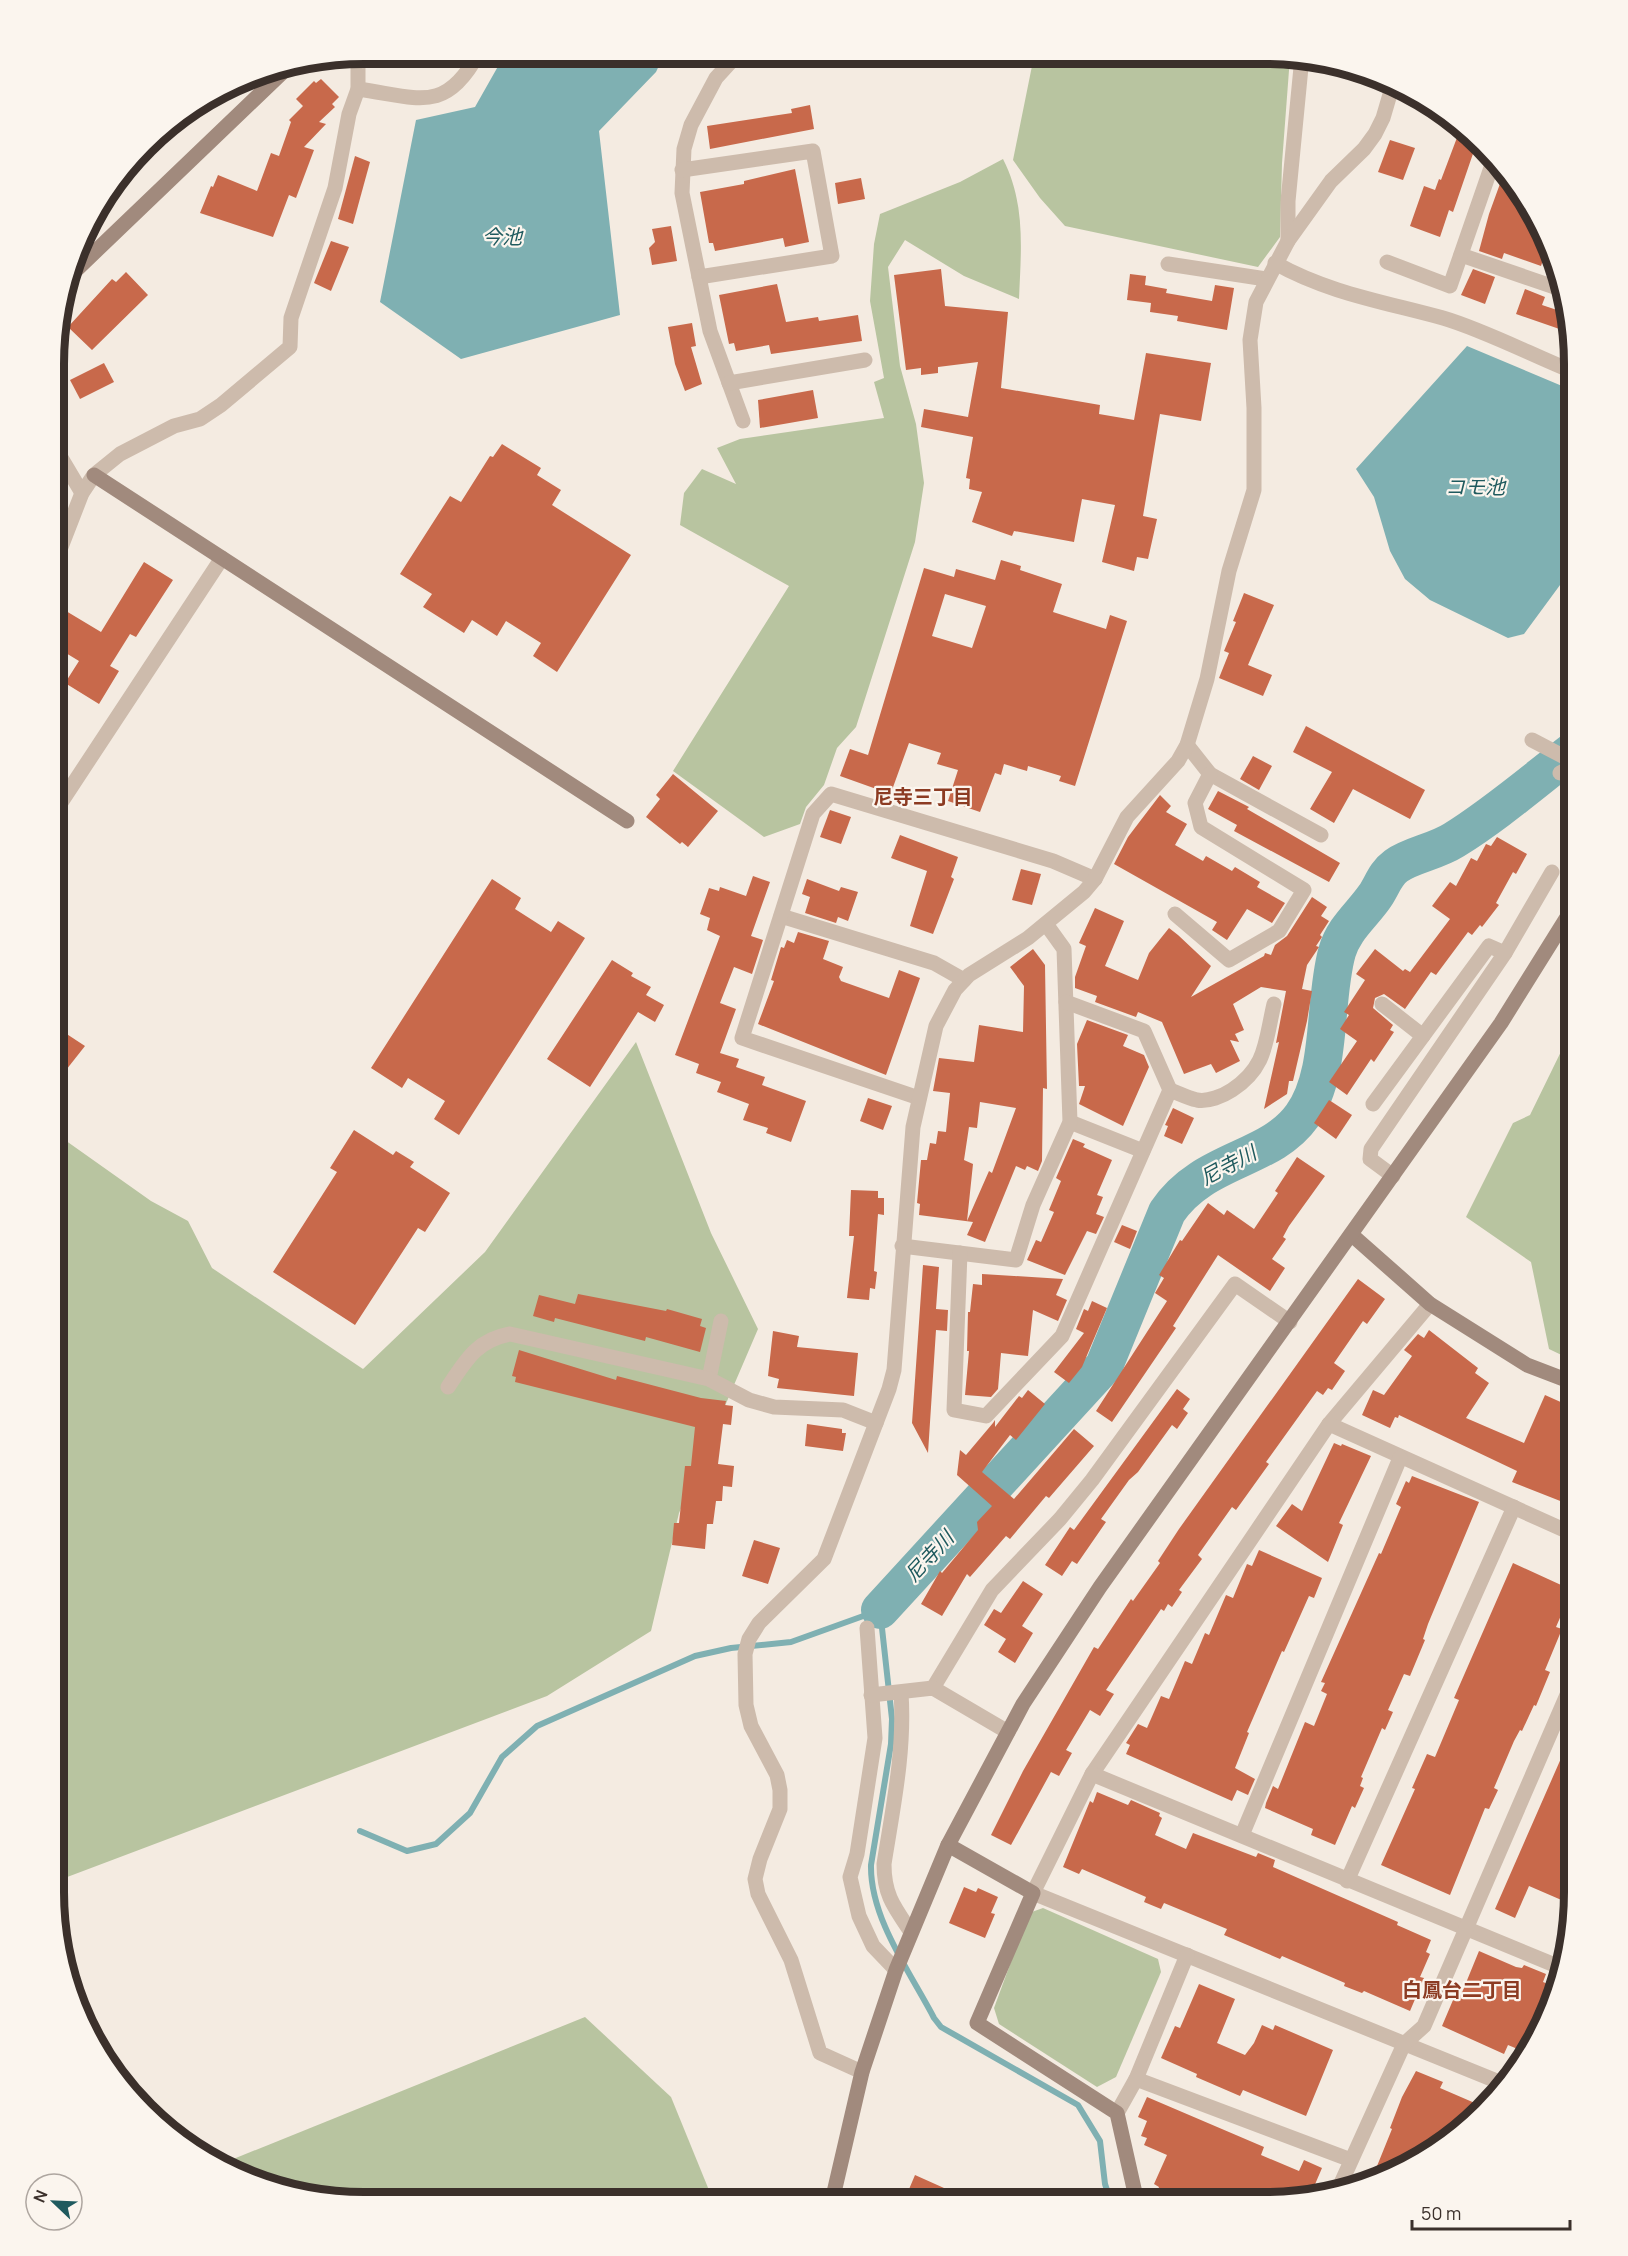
<svg xmlns="http://www.w3.org/2000/svg" width="1628" height="2256" viewBox="0 0 1628 2256" font-family="Manrope,'Noto Sans JP',sans-serif">
  <style>
    .green { fill: #b8c4a0 }
    .water { fill: #7fb0b2 }
    .lines { fill: none; stroke-linecap: round; stroke-linejoin: round }
    .stream { stroke: #7fb0b2; stroke-width: 6 }
    .river { stroke: #7fb0b2; stroke-width: 38 }
    .building { fill: #c8694b; fill-rule: evenodd }
    .street { stroke: #cdbbac; stroke-width: 15 }
    .secondary { stroke: #a18a7d; stroke-width: 15 }
    .labels { text-anchor: middle; dominant-baseline: central; stroke-width: 4.5; stroke-linejoin: round; paint-order: stroke }
    .water-label { font-size: 20px; font-style: italic; fill: #1f5a5e; stroke: #fbf5ee }
    .neighbourhood-label { font-size: 20px; font-weight: bold; fill: #8c3b22; stroke: #fbf5ee }
    .rim { fill: none; stroke: #3b302b; stroke-width: 8 }
  </style>
  <rect width="100%" height="100%" fill="#f4ebe1"/>
  <!-- green -->
  <g class="green">
    <path d="M1034 56 1290 57 1282 163 1280 237 1258 267 1065 226 1040 198 1013 160Z"/>
    <path d="M1003 159C1026 204 1021 250 1019 299L964 276 905 240 888 267 900 366 916 424 924 483 915 542 856 727 837 748 824 785 806 807 800 824 764 837 673 771 789 586 680 525 684 493 702 469 736 484 717 448 740 439 884 418 874 382 884 378 870 301 874 244 880 214 960 182Z"/>
    <path d="M1574 1025V1361L1549 1349 1531 1262 1466 1217 1513 1123 1530 1115Z"/>
    <path d="M636 1042 711 1233 758 1329 679 1513 651 1631 547 1696 54 1882 55 1133 151 1201 188 1221 212 1268 363 1369 485 1252Z"/>
    <path d="M1043 1908 1158 1959 1161 1972 1116 2077 1097 2087 999 2024 994 2008 1029 1913Z"/>
    <path d="M585 2017 671 2097 713 2200 324 2199 264 2185 221 2164Z"/>
  </g>
  <!-- water -->
  <g class="water">
    <path d="M505 54 664 55 656 72 599 131 620 315 461 359 380 302 416 120 475 107Z"/>
    <path d="M1467 346 1574 391V566L1524 634 1508 638 1430 600 1405 579 1390 551 1374 497 1356 469Z"/>
  </g>
  <g class="lines">
    <!-- stream -->
    <path class="stream" d="M360 1831 407 1851 436 1844 470 1813 502 1757 537 1726 695 1656 731 1648 791 1642 880 1610 892 1719 891 1744 871 1865C870 1918 910 1972 934 2018L941 2027 1078 2105 1100 2141 1105 2184 1111 2202"/>
    <!-- river -->
    <path class="river" d="M880 1610 1104 1366 1167 1212C1203 1158 1270 1161 1302 1116 1333 1073 1323 1002 1337 952 1344 928 1362 915 1375 896 1382 886 1385 874 1396 866 1411 855 1435 852 1454 840 1496 814 1535 780 1574 750"/>
  </g>
  <!-- building -->
  <g class="building">
    <path d="M321 79 339 97 332 104 335 107 319 122 326 124 304 147 314 150 296 198 289 195 273 237 200 213 211 186 213 187 218 175 257 191 271 153 279 156 291 122 289 120 303 106 296 99 314 81 316 83Z"/>
    <path d="M810 105 814 129 710 149 707 126 792 113 791 109Z"/>
    <path d="M1461 127 1477 142 1453 212 1449 210 1440 237 1410 226 1424 186 1435 190 1439 179 1441 180Z"/>
    <path d="M1390 140 1415 148 1403 180 1378 172Z"/>
    <path d="M355 156 370 162 353 224 338 219Z"/>
    <path d="M795 169 809 242 785 247 783 238 715 251 713 243H709L700 192 744 184V181Z"/>
    <path d="M1505 170 1542 227 1548 245 1541 266 1504 253 1502 259 1479 251 1489 214Z"/>
    <path d="M861 178 865 199 838 204 835 183Z"/>
    <path d="M671 226 677 261 652 265 649 248 655 242 652 229Z"/>
    <path d="M331 241 349 247 331 291 314 283Z"/>
    <path d="M941 269 945 306 1008 312 1001 388 1100 405 1099 414 1134 420 1146 353 1211 363 1201 421 1160 414 1143 516 1157 519 1148 559 1137 557 1134 571 1102 562 1115 505 1082 499 1074 542 1014 531 1012 536 972 522 982 492 969 489 970 479 966 478 973 437 921 427 924 409 968 417 978 362 938 367V373L921 375V368L906 370 894 275Z"/>
    <path d="M1473 269 1495 277 1485 304 1461 295Z"/>
    <path d="M126 272 148 295 92 350 68 327 112 279 116 282Z"/>
    <path d="M1130 274 1146 276 1145 285 1167 289 1166 293 1212 301 1215 285 1234 288 1227 330 1177 321 1178 316 1150 312 1151 303 1127 300Z"/>
    <path d="M777 284 786 322 818 317 819 321 858 315 862 341 771 354 769 345 736 351 734 343 729 344 719 295Z"/>
    <path d="M1525 289 1545 297 1542 305 1569 314 1571 333 1516 314Z"/>
    <path d="M692 323 696 346 691 347 702 384 685 391 675 364 668 327Z"/>
    <path d="M104 363 114 382 80 399 70 380Z"/>
    <path d="M813 390 818 418 760 428 758 400Z"/>
    <path d="M502 444 541 468 537 475 561 490 552 505 631 555 557 672 533 656 541 643 506 621 497 636 472 620 464 633 423 607 432 594 400 574 450 496 461 502 490 456 493 457Z"/>
    <path d="M1001 560 1021 566 1020 570 1062 584 1053 612 1106 629 1110 615 1127 621 1075 786 1059 781 1061 776 1028 766 1027 771 1004 764 1001 775 995 773 980 812 948 801 958 770 937 764 941 753 909 743 892 790 883 787 882 791 840 776 850 749 868 755 924 568 954 577 956 569 995 580ZM945 594 986 606 972 648 932 636Z"/>
    <path d="M144 562 173 580 136 637 130 634 110 666 119 671 99 704 65 683 79 661 56 647V605L101 632Z"/>
    <path d="M1244 593 1274 605 1248 665 1272 675 1263 696 1219 678 1229 653 1224 651 1236 622 1233 621Z"/>
    <path d="M1306 726 1425 790 1410 819 1353 789 1334 823 1310 809 1332 772 1293 752Z"/>
    <path d="M1253 756 1272 766 1259 790 1240 779Z"/>
    <path d="M673 774 718 811 688 847 682 842 680 844 646 817 660 799 656 795Z"/>
    <path d="M1218 791 1249 807 1247 809 1340 863 1329 882 1234 831 1237 825 1208 809Z"/>
    <path d="M1160 795 1171 806 1166 812 1187 824 1175 845 1203 861 1206 856 1232 871 1235 867 1260 882 1257 887 1285 903 1272 923 1247 909 1227 940 1212 930 1217 922 1114 864 1128 837Z"/>
    <path d="M830 810 851 817 841 844 820 837Z"/>
    <path d="M900 835 958 857 951 877 954 879 933 934 910 926 927 871 891 858Z"/>
    <path d="M1497 837 1527 854 1516 874 1513 872 1496 903 1499 905 1482 927 1480 925 1472 935 1468 932 1436 975 1431 972 1405 1009 1384 994 1375 998 1373 1008 1393 1025 1390 1030 1394 1032 1374 1062 1371 1059 1347 1095 1329 1082 1357 1041 1340 1029 1349 1015 1344 1012 1365 980 1356 974 1375 949 1403 971 1405 969 1410 972 1450 919 1432 906 1450 882 1456 886 1471 858 1477 861 1486 844 1491 846Z"/>
    <path d="M1021 869 1041 874 1032 905 1012 900Z"/>
    <path d="M753 876 770 882 751 936 763 940 752 974 734 967 720 1003 736 1009 720 1053 739 1059 736 1067 765 1077 762 1085 806 1101 791 1142 766 1133 768 1128 743 1120 749 1104 717 1092 721 1082 696 1073 699 1064 675 1055 720 936 707 930 710 918 700 914 709 888 719 891 720 887 746 896Z"/>
    <path d="M492 879 521 898 515 909 551 932 558 921 585 938 459 1135 434 1119 445 1101 408 1078 402 1088 371 1068Z"/>
    <path d="M807 879 839 891 841 887 858 892 848 921 838 917 836 923 805 913 810 897 802 894Z"/>
    <path d="M1312 897 1327 907 1321 916 1329 921 1320 935 1322 937 1316 946 1319 947 1307 965 1302 989 1312 991 1307 1021 1293 1081H1289L1287 1094 1264 1109 1279 1042 1276 1043 1286 991 1261 987 1233 1004 1244 1030 1235 1034 1239 1042 1230 1040 1240 1061 1216 1073 1211 1064 1184 1074 1162 1022 1138 1012 1136 1017 1095 1002 1097 996 1075 988V977L1086 946 1079 943 1095 908 1124 921 1105 966 1138 980 1149 953 1169 928 1178 935 1211 966 1191 997 1264 956 1265 953 1271 955 1275 945 1287 936Z"/>
    <path d="M798 932 829 941 823 959 843 967 839 977 841 981 889 998 899 970 920 978 886 1075 758 1024 774 981 771 980 781 947 784 948 787 940 794 943Z"/>
    <path d="M1033 949 1045 965 1047 1089 1043 1088 1042 1161 1038 1171 1027 1166 1025 1170 1016 1166 985 1242 967 1235 973 1222 919 1215 920 1204 917 1203 921 1160H927L930 1143 936 1144 938 1131 946 1132 950 1093 933 1091 939 1058 974 1062 979 1025 1023 1032 1024 986 1010 967ZM980 1102 1016 1108 992 1173 989 1171 967 1221 973 1164 964 1160 969 1127 977 1128Z"/>
    <path d="M612 960 633 973 631 976 651 987 646 995 664 1005 655 1022 638 1012 590 1087 547 1059Z"/>
    <path d="M1087 1020 1128 1035 1123 1046 1144 1055 1149 1067 1123 1126 1079 1104 1085 1086H1079L1077 1044Z"/>
    <path d="M56 1027 85 1046 55 1084Z"/>
    <path d="M868 1098 892 1106 883 1130 860 1121Z"/>
    <path d="M1329 1100 1352 1115 1336 1139 1314 1123Z"/>
    <path d="M1173 1108 1194 1118 1182 1144 1164 1136 1168 1126 1165 1125Z"/>
    <path d="M354 1130 393 1155 396 1151 414 1162 410 1167 450 1193 425 1232 418 1228 355 1325 273 1272 337 1172 330 1168Z"/>
    <path d="M1073 1139 1085 1144 1083 1147 1112 1160 1097 1195 1103 1197 1096 1214 1104 1217 1096 1234 1087 1231 1065 1275 1027 1260 1036 1240 1041 1242 1054 1212 1049 1210 1061 1181 1056 1178Z"/>
    <path d="M1297 1157 1325 1176 1289 1226 1283 1237 1286 1239 1272 1259 1285 1268 1270 1291 1218 1255 1173 1326 1176 1328 1112 1422 1096 1411 1167 1301 1155 1293 1164 1278 1159 1275 1180 1240 1182 1241 1208 1203 1224 1215 1227 1210 1254 1229 1278 1193 1275 1191Z"/>
    <path d="M851 1190 878 1191V1198H884V1215L878 1214 874 1271 877 1272 875 1289 870 1288 869 1300 847 1298 854 1236H849Z"/>
    <path d="M1122 1225 1137 1231 1130 1249 1114 1242Z"/>
    <path d="M923 1265 939 1267 936 1309 948 1310 947 1331 936 1330 928 1453 912 1423Z"/>
    <path d="M982 1274 1063 1279 1056 1295 1067 1300 1058 1321 1033 1310 1028 1356 1001 1353 998 1389 991 1397 965 1395 969 1351H967L968 1312H970L973 1284 982 1285Z"/>
    <path d="M1358 1279 1385 1299 1367 1324 1363 1321 1334 1363 1345 1371 1332 1390 1328 1388 1323 1395 1317 1391 1266 1462 1269 1464 1236 1510 1232 1507 1198 1555 1202 1559 1179 1590 1182 1592 1172 1607 1168 1604 1164 1611 1161 1609 1106 1690 1114 1694 1100 1716 1090 1710 1066 1750 1072 1753 1059 1776 1051 1772 1011 1845 991 1835 1023 1771 1094 1647 1098 1649 1131 1599 1133 1601 1160 1563 1158 1561 1179 1529Z"/>
    <path d="M578 1294 666 1311 667 1309 702 1319 700 1326 706 1328 700 1352 646 1337 645 1341 555 1318 554 1322 533 1316 539 1295 575 1304Z"/>
    <path d="M1092 1301 1107 1308 1082 1367 1069 1383 1054 1372 1084 1333 1076 1329 1084 1309 1088 1311Z"/>
    <path d="M1429 1330 1478 1368 1475 1373 1489 1383 1466 1418 1524 1443 1545 1395 1574 1408 1573 1506 1512 1482 1517 1471 1399 1415 1398 1418 1395 1417 1390 1428 1362 1415 1373 1390 1384 1395 1412 1356 1404 1350 1418 1334 1424 1338Z"/>
    <path d="M773 1331 799 1336 797 1347 858 1353 854 1396 777 1388 779 1379 768 1376Z"/>
    <path d="M519 1350 616 1380 617 1376 701 1398 726 1401 725 1405 733 1406 731 1425 723 1424 718 1464 734 1466 732 1487 723 1486 722 1501H716L713 1524H707L705 1549 672 1545 674 1523H679L685 1466H691L695 1427 515 1382 516 1377 512 1376Z"/>
    <path d="M1177 1389 1190 1399 1183 1409 1188 1413 1177 1429 1172 1425 1138 1472 1129 1480 1101 1519 1106 1522 1077 1564 1072 1561 1062 1576 1045 1565 1070 1527 1074 1530Z"/>
    <path d="M1028 1390 1045 1404 1016 1440 1010 1435 982 1472 1014 1499 1074 1429 1094 1446 1049 1498 1046 1496 1010 1539 1006 1536 970 1577 967 1574 942 1616 921 1604 940 1571 942 1573 978 1530 977 1522 992 1506 957 1475 960 1450 966 1455 993 1423 995 1420V1427L1019 1396 1022 1398Z"/>
    <path d="M807 1424 842 1429V1433H846L843 1451 805 1446Z"/>
    <path d="M1334 1443 1341 1446 1342 1444 1371 1456 1339 1523 1343 1525 1328 1562 1276 1526 1292 1504 1302 1511Z"/>
    <path d="M1412 1476 1479 1502 1428 1624 1423 1639 1425 1640 1410 1676 1404 1674 1388 1710 1393 1712 1385 1730 1382 1728 1361 1777 1363 1778 1360 1786 1364 1788 1355 1808 1352 1806 1335 1845 1311 1835 1313 1829 1265 1808 1266 1803 1273 1786 1278 1789 1305 1722 1314 1726 1327 1694 1321 1691 1325 1683 1321 1682 1379 1553 1381 1554 1401 1507 1396 1504 1406 1481 1409 1483Z"/>
    <path d="M754 1540 780 1548 768 1584 742 1576Z"/>
    <path d="M1259 1550 1322 1578 1314 1598 1309 1596 1284 1652 1282 1651 1247 1732 1249 1733 1235 1768 1255 1779 1248 1795 1237 1790 1232 1801 1126 1754 1130 1745 1126 1743 1138 1724 1147 1728 1161 1696 1169 1699 1185 1661 1192 1664 1205 1633 1209 1635 1226 1595 1233 1598 1247 1564 1252 1566Z"/>
    <path d="M1513 1563 1572 1590 1556 1627 1562 1629 1545 1670 1550 1672 1536 1706 1534 1705 1522 1731 1520 1730 1514 1741 1494 1788 1498 1790 1489 1809 1485 1808 1450 1895 1381 1865 1415 1789 1412 1788 1427 1754 1435 1757 1459 1700 1454 1698Z"/>
    <path d="M1023 1581 1043 1594 1022 1626 1033 1633 1015 1663 998 1652 1006 1639 984 1625 994 1609 1001 1613Z"/>
    <path d="M1573 1731V1905L1529 1886 1515 1918 1495 1909Z"/>
    <path d="M1097 1792 1128 1805 1131 1800 1160 1813 1159 1816 1162 1818 1155 1835 1186 1849 1193 1833 1256 1857 1258 1853 1275 1860 1273 1867 1398 1922 1397 1925 1431 1940 1426 1952 1430 1954 1420 1977 1424 1978 1410 2011 1364 1991 1362 1993 1344 1986 1345 1983 1282 1956 1280 1959 1224 1935 1227 1929 1164 1903 1161 1909 1144 1902 1146 1897 1082 1869 1079 1874 1063 1867 1090 1801 1093 1803Z"/>
    <path d="M964 1887 976 1892 978 1888 998 1897 991 1913 995 1914 985 1938 949 1923Z"/>
    <path d="M1479 1951 1516 1967 1522 1968 1524 1965 1546 1974 1543 1982 1558 1988 1527 2053 1508 2045 1504 2054 1442 2026 1456 1993 1461 1995Z"/>
    <path d="M1199 1984 1235 1999 1217 2043 1245 2055 1254 2043 1262 2025 1273 2030 1275 2025 1333 2050 1306 2116 1243 2090 1240 2096 1196 2077 1197 2074 1161 2058 1175 2026 1180 2028Z"/>
    <path d="M1416 2071 1443 2082 1440 2088 1484 2107 1468 2125 1401 2170 1386 2176 1375 2171 1392 2129 1390 2128 1402 2097Z"/>
    <path d="M1147 2097 1264 2147 1261 2155 1299 2171 1304 2160 1322 2168 1310 2196 1291 2198 1279 2193 1276 2200 1264 2202 1242 2193 1239 2202H1153L1159 2187 1154 2184 1167 2155 1144 2145 1147 2138 1141 2136 1147 2121 1138 2117Z"/>
    <path d="M915 2175 973 2201H910L912 2196 907 2194Z"/>
  </g>
  <g class="lines">
    <!-- street -->
    <g class="street">
      <path d="M737 55 716 78 691 125 684 149 682 193 710 331 743 421"/>
      <path d="M358 89C417 97 445 115 478 54"/>
      <path d="M682 170 813 151 832 256 699 277"/>
      <path d="M1288 241V201L1302 57"/>
      <path d="M1461 255 1563 290"/>
      <path d="M1387 262 1450 286 1494 159"/>
      <path d="M1275 263C1328 293 1385 302 1443 318 1484 330 1534 356 1574 372"/>
      <path d="M1168 264 1266 279"/>
      <path d="M729 383 865 360"/>
      <path d="M57 430 60 456 82 493"/>
      <path d="M56 560 82 493 94 475 120 454 174 426 200 419 221 405 290 347 291 318 335 188 349 114 358 89V55"/>
      <path d="M1532 740 1574 762"/>
      <path d="M1187 745 1210 774 1321 835"/>
      <path d="M1560 773 1574 766"/>
      <path d="M56 810 222 558"/>
      <path d="M1175 914 1229 960 1279 931 1304 890 1201 827 1195 803 1210 774"/>
      <path d="M781 916 934 963 964 980"/>
      <path d="M1382 1004 1423 1036"/>
      <path d="M1170 1090C1178 1093 1188 1098 1197 1100 1208 1102 1223 1096 1232 1090 1267 1067 1265 1042 1274 1004"/>
      <path d="M919 1098 742 1038 813 814 831 794 1053 861 1095 879"/>
      <path d="M1373 1104 1489 946 1505 953"/>
      <path d="M1070 1122 1143 1151"/>
      <path d="M1393 1176 1370 1159 1371 1149 1505 953 1552 872"/>
      <path d="M902 1246 1016 1260 1033 1205 1070 1122 1064 949 1046 924"/>
      <path d="M960 1253 954 1410 986 1416 1062 1336 1170 1090 1144 1031 1066 1002"/>
      <path d="M1430 1304 1329 1424 1092 1774 1033 1893 1504 2084"/>
      <path d="M709 1379 721 1321"/>
      <path d="M448 1387C466 1360 477 1340 510 1334L709 1379 749 1400 774 1407 843 1410 876 1423"/>
      <path d="M1329 1424 1573 1534"/>
      <path d="M867 1628 875 1738 857 1854 850 1877 859 1916 873 1946 896 1970"/>
      <path d="M933 1688 992 1590 1060 1519 1092 1480 1235 1284 1290 1322"/>
      <path d="M901 1693C905 1751 893 1807 884 1864 884 1895 894 1907 911 1932"/>
      <path d="M871 1695 933 1688 1008 1732"/>
      <path d="M1092 1774 1562 1968"/>
      <path d="M1242 1835 1400 1458"/>
      <path d="M1347 1881 1514 1507"/>
      <path d="M862 2072 820 2053 791 1960 758 1894 755 1879 760 1859 780 1809V1790L777 1775 751 1726 746 1705 745 1654 749 1639 759 1623 824 1559 889 1389 894 1370 913 1127 936 1026 955 990 969 975 1028 938 1084 892 1095 879 1127 817 1178 761 1187 745 1207 679 1229 571 1254 490V408L1250 340 1256 302 1288 241 1331 181 1364 149 1375 134 1383 118 1393 84"/>
      <path d="M1136 2079 1351 2160"/>
      <path d="M1117 2113 1136 2079 1187 1955"/>
      <path d="M1337 2192 1404 2044 1424 2026 1573 1681"/>
    </g>
    <!-- secondary -->
    <g class="secondary">
      <path d="M74 272 289 66"/>
      <path d="M94 475 627 821"/>
      <path d="M1352 1235 1430 1304 1527 1365 1574 1383"/>
      <path d="M948 1845 1033 1893 977 2023 1117 2113 1137 2202"/>
      <path d="M832 2201 862 2072 896 1970 948 1845 1023 1704 1100 1587 1501 1023 1574 906"/>
    </g>
  </g>
  <g class="labels">
    <!-- water labels -->
    <g class="water-label">
      <text x="502" y="236">今池</text>
      <text x="1475" y="486">コモ池</text>
      <text transform="translate(1228 1165) rotate(-28)">尼寺川</text>
      <text transform="translate(929 1556) rotate(-47)">尼寺川</text>
    </g>
    <!-- neighbourhood labels -->
    <g class="neighbourhood-label">
      <text x="923" y="796">尼寺三丁目</text>
      <text x="1462" y="1989">白鳳台二丁目</text>
    </g>
  </g>
  <!-- crop -->
  <path d="M0 0H1628V2256H0ZM364 64H1264A300 300 0 0 1 1564 364V1892A300 300 0 0 1 1264 2192H364A300 300 0 0 1 64 1892V364A300 300 0 0 1 364 64Z" fill="#fbf5ee" fill-rule="evenodd"/>
  <path class="rim" d="M364 64H1264A300 300 0 0 1 1564 364V1892A300 300 0 0 1 1264 2192H364A300 300 0 0 1 64 1892V364A300 300 0 0 1 364 64Z"/>
  <!-- north arrow -->
  <g transform="translate(54 2202) rotate(293)"><circle r="28" fill="#fbf5ee" stroke="#aea6a0" stroke-width="1.5"/>
  <path d="M0-4.5L10 22L0 15L-10 22Z" fill="#1f5a5e"/>
  <text y="-9" font-size="16" font-weight="bold" text-anchor="middle" fill="#3b302b">N</text>
  </g>
  <!-- scale -->
  <path d="M1412 2220v9h158v-9" fill="none" stroke="#3b302b" stroke-width="3"/>
  <text x="1421" y="2220" font-size="18" fill="#3b302b" stroke="#fbf5ee" stroke-width="4.5" paint-order="stroke">50 m</text>
</svg>
